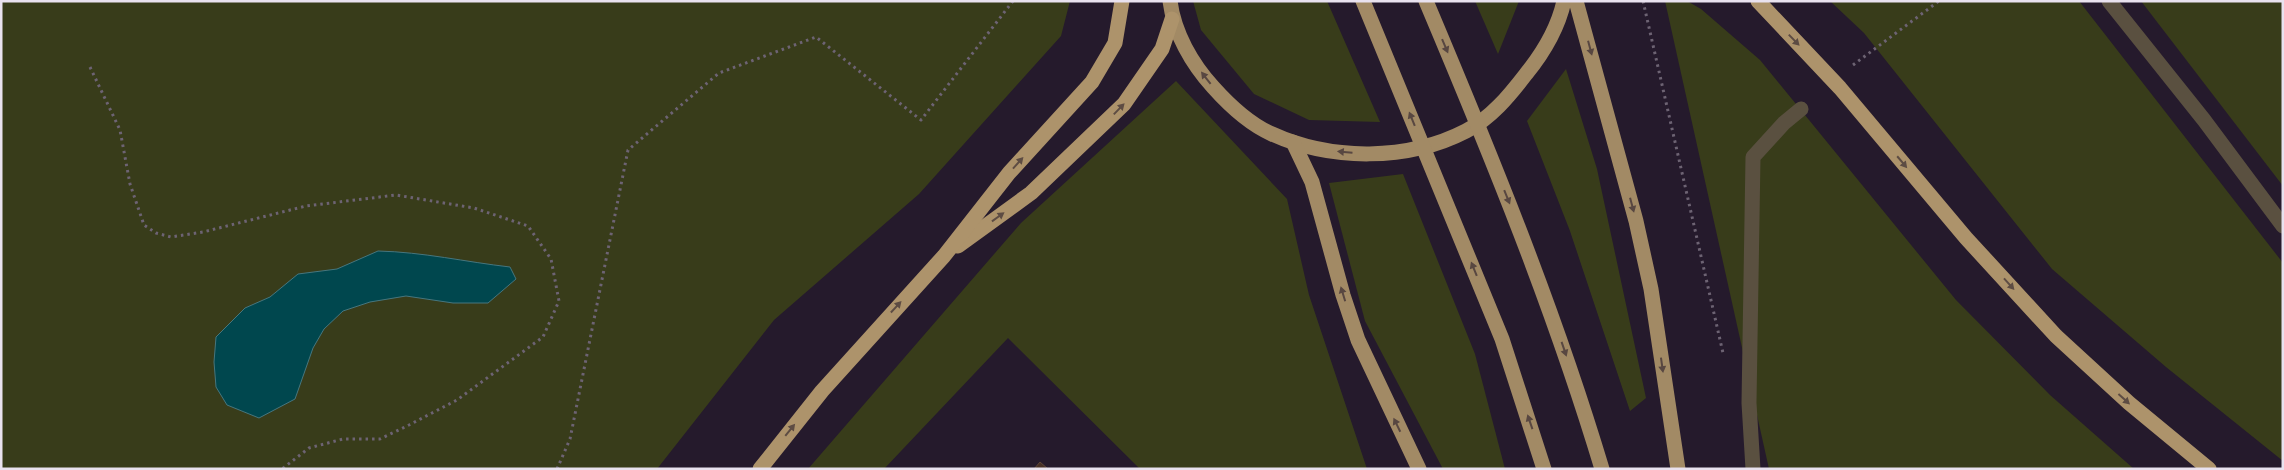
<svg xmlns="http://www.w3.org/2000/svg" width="2284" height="470" viewBox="0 0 2284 470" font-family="'Work Sans',sans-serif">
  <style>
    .green { fill: #383c1a }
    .water { fill: #00474e; stroke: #46767e }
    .building { fill: #473026; stroke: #5d453a }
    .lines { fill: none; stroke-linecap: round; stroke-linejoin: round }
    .path { stroke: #6d6373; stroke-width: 3; stroke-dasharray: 2.5 4; stroke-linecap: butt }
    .service { stroke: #5a5040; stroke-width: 15 }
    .trunk { stroke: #a28a65; stroke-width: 15 }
    .motorway { stroke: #ad936b; stroke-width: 15 }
    .oneway { fill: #5d4c43 }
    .oneway2 { fill: #584741 }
  </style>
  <rect width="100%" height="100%" fill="#251a2c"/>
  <!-- green -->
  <g class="green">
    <path d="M1 1H1070L1061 36 919 194 774 320 657 469H1Z"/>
    <path d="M1193 1H1327L1380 122 1309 120 1254 94 1201 30Z"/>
    <path d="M1475 1H1519L1498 54Z"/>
    <path d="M1665 1H1687L1701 9 1760 60 1956 300 2050 395 2134 469H1769Z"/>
    <path d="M1830 1H2079L2283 263V461L2166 367 2052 269 1864 33Z"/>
    <path d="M2141 1H2283V186Z"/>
    <path d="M1566 69 1597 169 1646 398 1630 411 1570 231 1527 121Z"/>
    <path d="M1176 81 1287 199 1309 295 1367 469H1140L1008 338 884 469H808L1021 223Z"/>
    <path d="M1403 174 1475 354 1505 469H1443L1365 321 1329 183Z"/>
  </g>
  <!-- water -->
  <path class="water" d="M378 251C423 252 466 262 510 267L516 279 488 303H453L406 296 370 302 343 311 324 329 313 348 295 399 259 418 227 405 216 387 214 362 216 337 245 308 270 297 298 274 337 269Z"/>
  <!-- building -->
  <path class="building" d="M1040 462 1048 469H1034Z"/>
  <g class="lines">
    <!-- path -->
    <g class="path">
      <path d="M1643 1 1723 353"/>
      <path d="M1853 65 1939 1"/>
      <path d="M90 67 120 130 130 184 144 225 156 233 171 237 203 232 306 206 396 195 474 208 528 226 551 259 559 301 543 337 457 400 409 425 380 439H343L309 448 282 469"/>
      <path d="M557 469 570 439 628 150 719 73 816 37 921 120 1013 1"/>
    </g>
    <!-- service -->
    <g class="service">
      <path d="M2109 1 2204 120 2283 226"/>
      <path d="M1753 469 1749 403 1753 157 1784 123 1801 109"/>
    </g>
    <!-- trunk -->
    <g class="trunk">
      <path d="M1170 1C1174 33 1192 64 1213 87 1230 106 1249 124 1272 134 1331 161 1408 161 1466 131 1491 118 1509 96 1526 74 1543 53 1558 28 1564 1"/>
      <path d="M1363 1 1502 339 1544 469"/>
      <path d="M1426 1C1491 155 1554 309 1602 469"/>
      <path d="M1576 1 1636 221 1651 289 1678 469"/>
      <path d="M1293 142 1312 182 1343 295 1358 340 1419 469"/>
    </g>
    <!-- motorway -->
    <g class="motorway">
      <path d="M1758 1 1840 88 1966 238 2056 336 2129 403 2209 469"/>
      <path d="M958 246 1031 193 1124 104 1162 49 1172 19"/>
      <path d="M760 469 822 391 944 256 1009 173 1092 82 1115 43 1122 1"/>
    </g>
  </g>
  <!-- one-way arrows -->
  <defs><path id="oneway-solid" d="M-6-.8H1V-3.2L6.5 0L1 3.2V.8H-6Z" transform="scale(1.25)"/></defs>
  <g class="oneway">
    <use href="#oneway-solid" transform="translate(1794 40) rotate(46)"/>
    <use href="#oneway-solid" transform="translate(1119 109) rotate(-46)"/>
    <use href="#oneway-solid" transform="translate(1902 162) rotate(50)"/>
    <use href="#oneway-solid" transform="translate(1018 163) rotate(-48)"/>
    <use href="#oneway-solid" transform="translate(998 217) rotate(-36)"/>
    <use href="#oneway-solid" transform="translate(2009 284) rotate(48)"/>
    <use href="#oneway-solid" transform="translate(896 307) rotate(-47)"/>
    <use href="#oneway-solid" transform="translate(2124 399) rotate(42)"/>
    <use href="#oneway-solid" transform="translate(790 430) rotate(-51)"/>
  </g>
  <g class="oneway2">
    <use href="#oneway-solid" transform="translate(1445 46) rotate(67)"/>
    <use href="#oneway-solid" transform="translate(1590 48) rotate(75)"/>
    <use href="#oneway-solid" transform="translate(1206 78) rotate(-128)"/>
    <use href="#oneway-solid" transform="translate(1412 119) rotate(-112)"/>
    <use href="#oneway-solid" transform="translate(1345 152) rotate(-175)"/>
    <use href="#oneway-solid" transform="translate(1507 197) rotate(68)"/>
    <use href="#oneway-solid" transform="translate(1632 205) rotate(75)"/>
    <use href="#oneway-solid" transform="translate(1474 269) rotate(-112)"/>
    <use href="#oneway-solid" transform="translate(1343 294) rotate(-107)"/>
    <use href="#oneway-solid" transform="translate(1564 349) rotate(71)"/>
    <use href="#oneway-solid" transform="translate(1662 365) rotate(82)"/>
    <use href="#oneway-solid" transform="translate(1530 422) rotate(-109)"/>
    <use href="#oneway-solid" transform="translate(1397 425) rotate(-116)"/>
  </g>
  <!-- border -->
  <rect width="2284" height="470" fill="none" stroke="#e9e2ef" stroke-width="5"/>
</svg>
